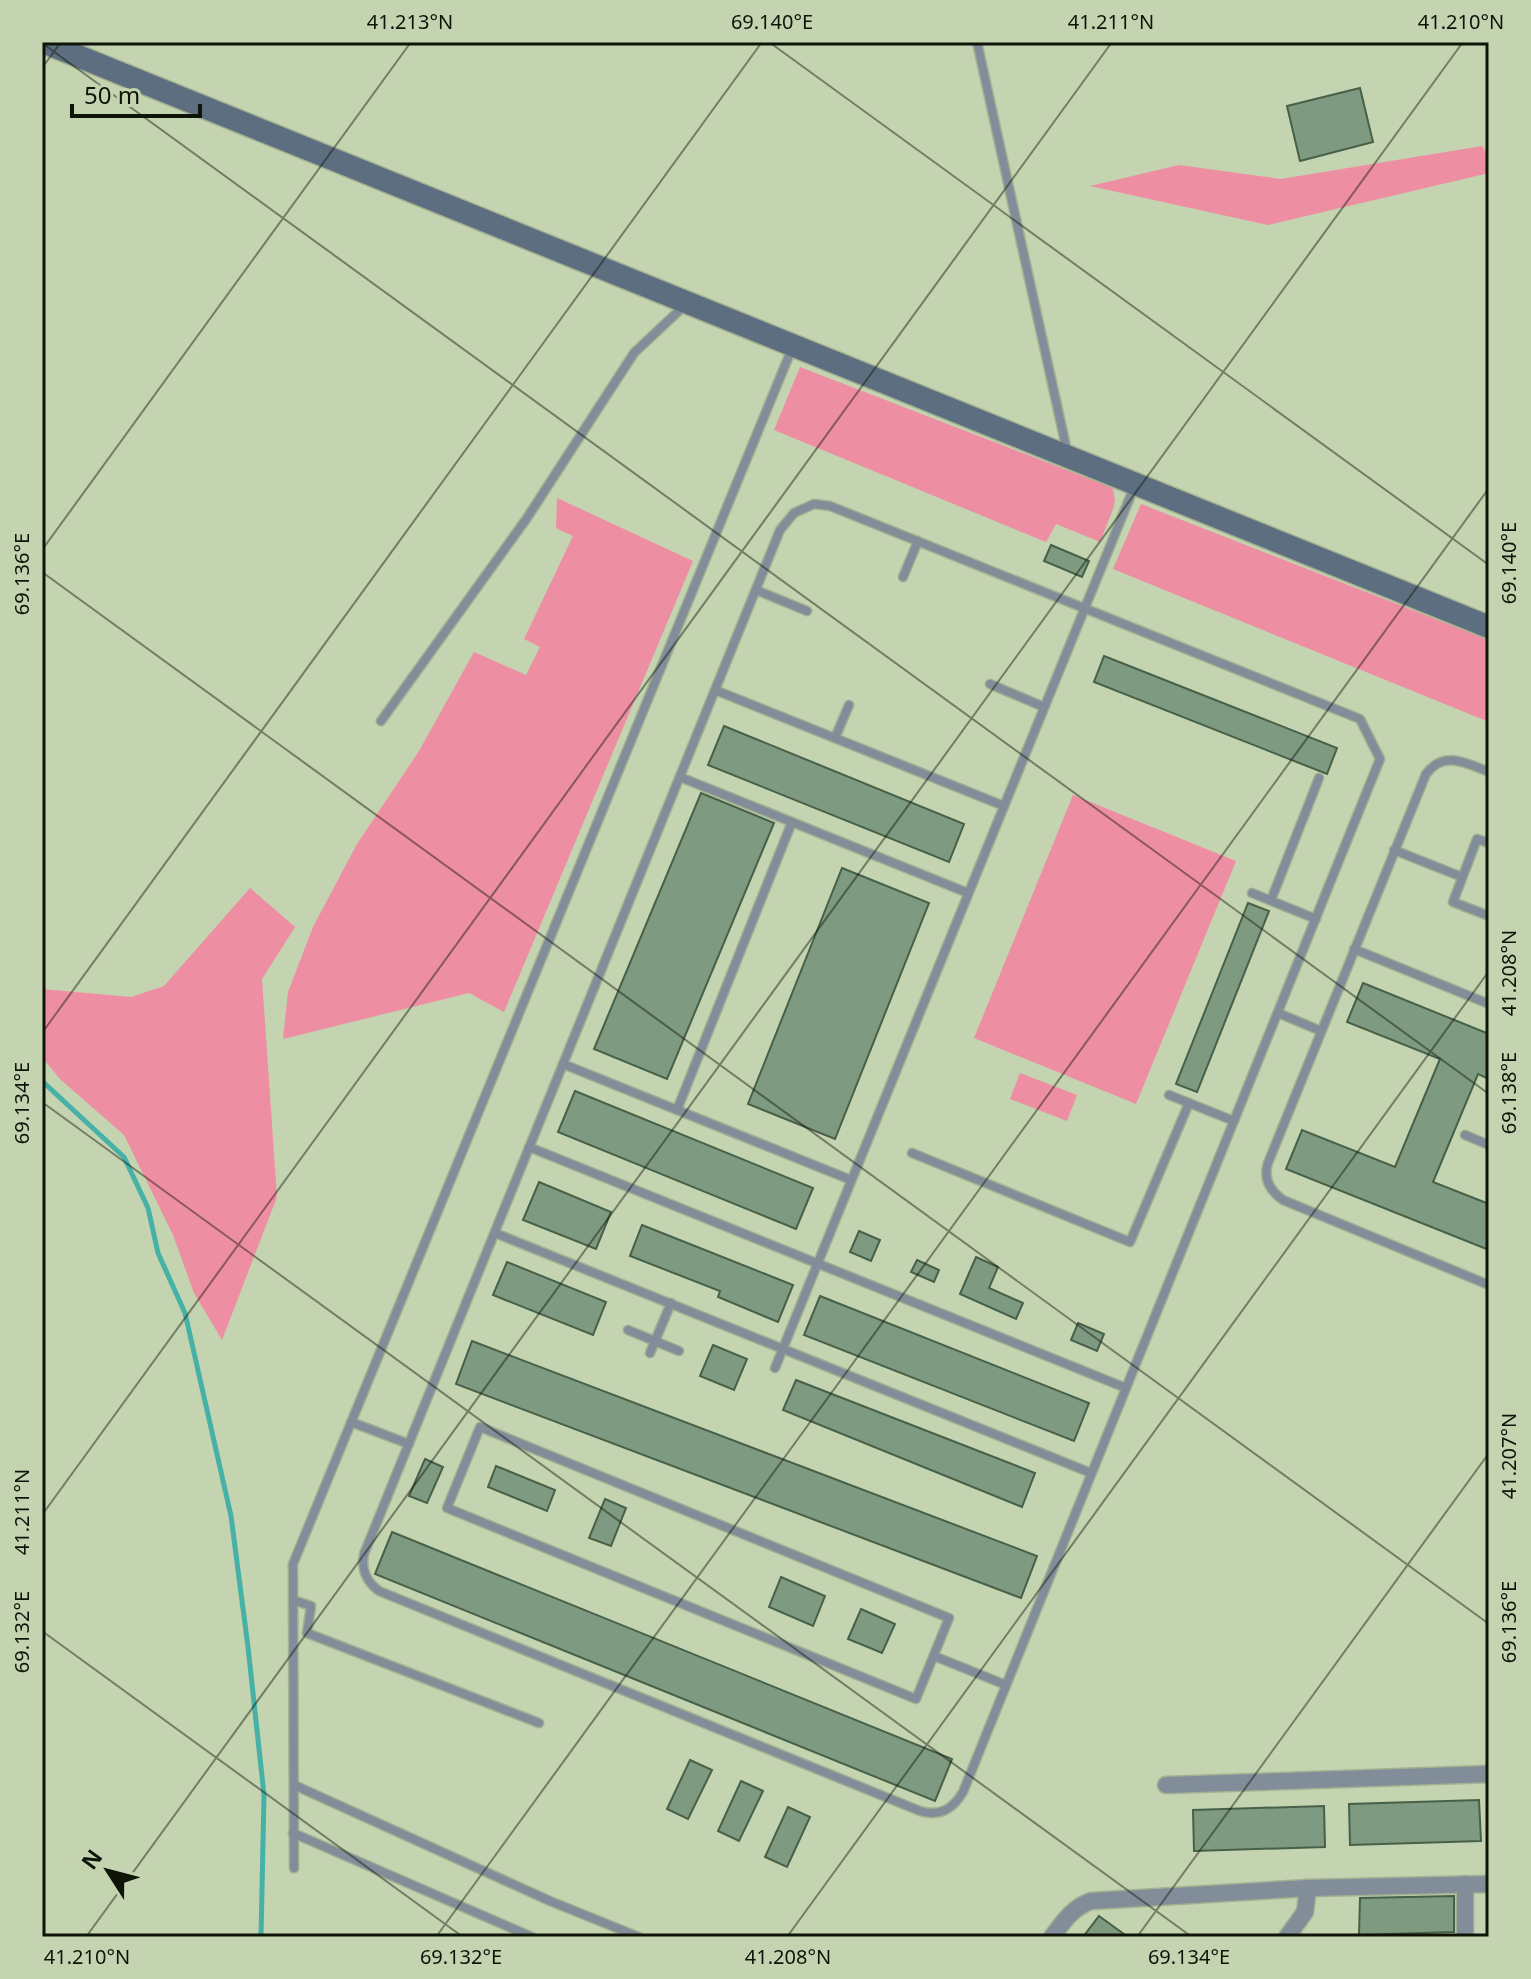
<svg xmlns="http://www.w3.org/2000/svg" width="1531" height="1979" viewBox="0 0 1531 1979" font-family="'Noto Sans',sans-serif">
  <style>
    .green { fill: #ee8ea2 }
    .lines { fill: none; stroke-linecap: round; stroke-linejoin: round }
    .stream { stroke: #46b1a6; stroke-width: 5 }
    .building { fill: #7e9a80; stroke: #466148; stroke-width: 2 }
    .service-casing { stroke: #a3b192; stroke-width: 11 }
    .minor-casing { stroke: #a3b192; stroke-width: 19 }
    .secondary-casing { stroke: #a3b192; stroke-width: 25 }
    .service { stroke: #818d99; stroke-width: 8 }
    .minor { stroke: #818d99; stroke-width: 16 }
    .secondary { stroke: #5c6e7f; stroke-width: 22 }
    .ticks { fill: none; stroke: #0f1408; stroke-width: 2; stroke-opacity: 0.45 }
    .neatline { fill: none; stroke: #0f1408; stroke-width: 3 }
    .ticks-label { font-size: 20px; text-anchor: middle; fill: #0f1408 }
  </style>
  <rect width="100%" height="100%" fill="#c4d3b0"/>
  <!-- green -->
  <g class="green">
    <path d="M1482 146 1489 157V173L1268 225 1090 186 1179 165 1281 179Z"/>
    <path d="M800 367 1108 486 1113 489 1115 500 1113 509 1100 542 1056 524 1046 542 774 430Z"/>
    <path d="M557 498 693 561 504 1012 469 993 283 1039 288 992 313 927 357 844 419 751 474 652 526 675 540 647 524 639 573 536 556 528Z"/>
    <path d="M1141 504 1489 640V722L1113 569Z"/>
    <path d="M1073 795 1236 861 1136 1104 974 1038Z"/>
    <path d="M250 888 295 927 262 979 277 1197 222 1340 194 1293 173 1235 124 1135 60 1079 42 1057V989L131 997 164 986Z"/>
    <path d="M1020 1073 1077 1095 1067 1121 1010 1099Z"/>
  </g>
  <g class="lines">
    <!-- stream -->
    <path class="stream" d="M42 1081 124 1157 148 1208 158 1253 185 1313 231 1516 248 1647 264 1795 261 1937"/>
  </g>
  <!-- building -->
  <g class="building">
    <path d="M1360 88 1373 142 1300 161 1287 106Z"/>
    <path d="M1051 545 1089 561 1082 577 1044 561Z"/>
    <path d="M1104 656 1337 748 1327 774 1094 682Z"/>
    <path d="M724 726 964 824 949 862 708 765Z"/>
    <path d="M701 793 774 823 667 1079 594 1049Z"/>
    <path d="M842 868 929 903 835 1139 748 1104Z"/>
    <path d="M1248 903 1269 911 1197 1092 1176 1084Z"/>
    <path d="M1363 983 1489 1034V1079L1478 1074 1433 1182 1489 1204V1250L1286 1169 1302 1130 1395 1167 1440 1059 1347 1022Z"/>
    <path d="M575 1091 813 1188 796 1229 558 1132Z"/>
    <path d="M539 1182 611 1212 596 1249 523 1220Z"/>
    <path d="M642 1225 793 1285 778 1322 718 1297 720 1291 630 1256Z"/>
    <path d="M859 1231 880 1240 871 1261 850 1252Z"/>
    <path d="M976 1257 998 1267 989 1288 1023 1303 1016 1319 960 1294Z"/>
    <path d="M917 1260 939 1270 934 1282 911 1272Z"/>
    <path d="M507 1262 606 1302 593 1335 493 1295Z"/>
    <path d="M820 1296 1089 1403 1074 1441 804 1335Z"/>
    <path d="M1078 1323 1104 1334 1097 1351 1071 1340Z"/>
    <path d="M472 1341 1037 1556 1021 1598 456 1384Z"/>
    <path d="M713 1345 747 1359 734 1390 700 1376Z"/>
    <path d="M796 1380 1035 1473 1022 1507 783 1410Z"/>
    <path d="M425 1459 443 1467 427 1503 409 1496Z"/>
    <path d="M496 1466 555 1490 547 1511 488 1487Z"/>
    <path d="M605 1499 626 1508 611 1546 589 1538Z"/>
    <path d="M392 1532 952 1759 935 1801 375 1574Z"/>
    <path d="M781 1577 825 1596 813 1626 769 1607Z"/>
    <path d="M861 1609 895 1624 882 1653 848 1639Z"/>
    <path d="M690 1760 712 1770 688 1819 667 1809Z"/>
    <path d="M741 1781 763 1791 739 1841 718 1831Z"/>
    <path d="M1479 1800 1481 1841 1350 1845 1349 1804Z"/>
    <path d="M1324 1806 1325 1847 1194 1851 1193 1810Z"/>
    <path d="M788 1807 810 1817 787 1867 765 1857Z"/>
    <path d="M1454 1896V1932L1359 1935 1360 1898Z"/>
    <path d="M1099 1916 1128 1937H1083Z"/>
  </g>
  <g class="lines">
    <defs>
      <g id="service">
        <path d="M977 42 1067 451"/>
        <path d="M814 504 830 506 1360 719 1380 759 963 1792C953 1809 940 1817 920 1811L379 1591C366 1581 361 1570 364 1554L780 530 794 513Z"/>
        <path d="M903 577 918 541"/>
        <path d="M756 590 807 611"/>
        <path d="M990 684 1044 707"/>
        <path d="M715 690 1004 806"/>
        <path d="M381 721 527 518 634 353 684 306"/>
        <path d="M835 738 849 705"/>
        <path d="M1489 772C1466 763 1444 750 1426 774L1268 1163C1263 1179 1270 1191 1283 1200L1489 1285"/>
        <path d="M680 777 968 893"/>
        <path d="M1489 843 1477 839 1453 902 1489 916"/>
        <path d="M1394 850 1462 877"/>
        <path d="M1252 893 1316 919"/>
        <path d="M1271 900 1319 778"/>
        <path d="M1354 949 1489 1004"/>
        <path d="M1278 1013 1321 1031"/>
        <path d="M563 1064 851 1180"/>
        <path d="M1169 1095 1234 1121"/>
        <path d="M677 1110 792 822"/>
        <path d="M1465 1135 1489 1145"/>
        <path d="M529 1147 1126 1388"/>
        <path d="M912 1153 1130 1242 1189 1103"/>
        <path d="M495 1233 1091 1473"/>
        <path d="M628 1330 679 1351"/>
        <path d="M650 1353 671 1303"/>
        <path d="M775 1368 1135 485"/>
        <path d="M351 1422 409 1444"/>
        <path d="M480 1427 949 1618 916 1699 447 1508Z"/>
        <path d="M293 1600 311 1606 307 1633 539 1723"/>
        <path d="M934 1656 1006 1685"/>
        <path d="M294 1785 550 1901 639 1937"/>
        <path d="M293 1833 532 1937"/>
        <path d="M294 1868 293 1564 793 346"/>
      </g>
      <g id="minor">
        <path d="M1166 1785 1489 1774"/>
        <path d="M1465 1884V1937"/>
        <path d="M1052 1937C1064 1921 1072 1908 1091 1901L1308 1888 1489 1884"/>
        <path d="M1287 1937 1305 1912 1308 1888"/>
      </g>
      <path id="secondary" d="M43 42 1489 627"/>
    </defs>
    <!-- service casing -->
    <use href="#service" class="service-casing"/>
    <!-- minor casing -->
    <use href="#minor" class="minor-casing"/>
    <!-- secondary casing -->
    <use href="#secondary" class="secondary-casing"/>
    <!-- service -->
    <use href="#service" class="service"/>
    <!-- minor -->
    <use href="#minor" class="minor"/>
    <!-- secondary -->
    <use href="#secondary" class="secondary"/>
  </g>
  <!-- ticks -->
  <path class="ticks" d="M769 42 1489 565M42 43 1489 1094M42 68 61 42M42 550 411 42M42 572 1489 1624M42 1033 762 42M42 1102 1192 1937M42 1515 1112 42M42 1631 463 1937M86 1937 1463 42M436 1937 1489 488M787 1937 1489 971M1137 1937 1489 1453M1488 1937 1489 1935"/>
  <!-- border -->
  <rect width="1531" height="1979" fill="none" stroke="#c4d3b0" stroke-width="88"/>
  <!-- north arrow -->
  <g transform="translate(108 1871) rotate(306)" stroke="#c4d3b0" stroke-width="6" paint-order="stroke">
  <path d="M0-6L14 30L0 20L-14 30Z" fill="#0f1408"/>
  <text y="-12" font-size="22" font-weight="bold" text-anchor="middle" fill="#0f1408">N</text>
  </g>
  <!-- scale -->
  <path d="M72 104v12h128v-12" fill="none" stroke="#0f1408" stroke-width="4"/>
  <text x="84" y="104" font-size="24" fill="#0f1408" stroke="#c4d3b0" stroke-width="6" paint-order="stroke">50 m</text>
  <rect x="44" y="44" width="1443" height="1891" class="neatline"/>
  <g class="ticks-label">
    <text x="410" y="29">41.213°N</text>
    <text x="772" y="29">69.140°E</text>
    <text x="1111" y="29">41.211°N</text>
    <text x="1461" y="29">41.210°N</text>
    <text transform="translate(1509 563) rotate(-90)" y="7">69.140°E</text>
    <text transform="translate(22 574) rotate(-90)" y="7">69.136°E</text>
    <text transform="translate(1509 973) rotate(-90)" y="7">41.208°N</text>
    <text transform="translate(1509 1093) rotate(-90)" y="7">69.138°E</text>
    <text transform="translate(22 1103) rotate(-90)" y="7">69.134°E</text>
    <text transform="translate(1509 1456) rotate(-90)" y="7">41.207°N</text>
    <text transform="translate(22 1512) rotate(-90)" y="7">41.211°N</text>
    <text transform="translate(1509 1622) rotate(-90)" y="7">69.136°E</text>
    <text transform="translate(22 1632) rotate(-90)" y="7">69.132°E</text>
    <text x="87" y="1964">41.210°N</text>
    <text x="461" y="1964">69.132°E</text>
    <text x="788" y="1964">41.208°N</text>
    <text x="1189" y="1964">69.134°E</text>
  </g>
</svg>
